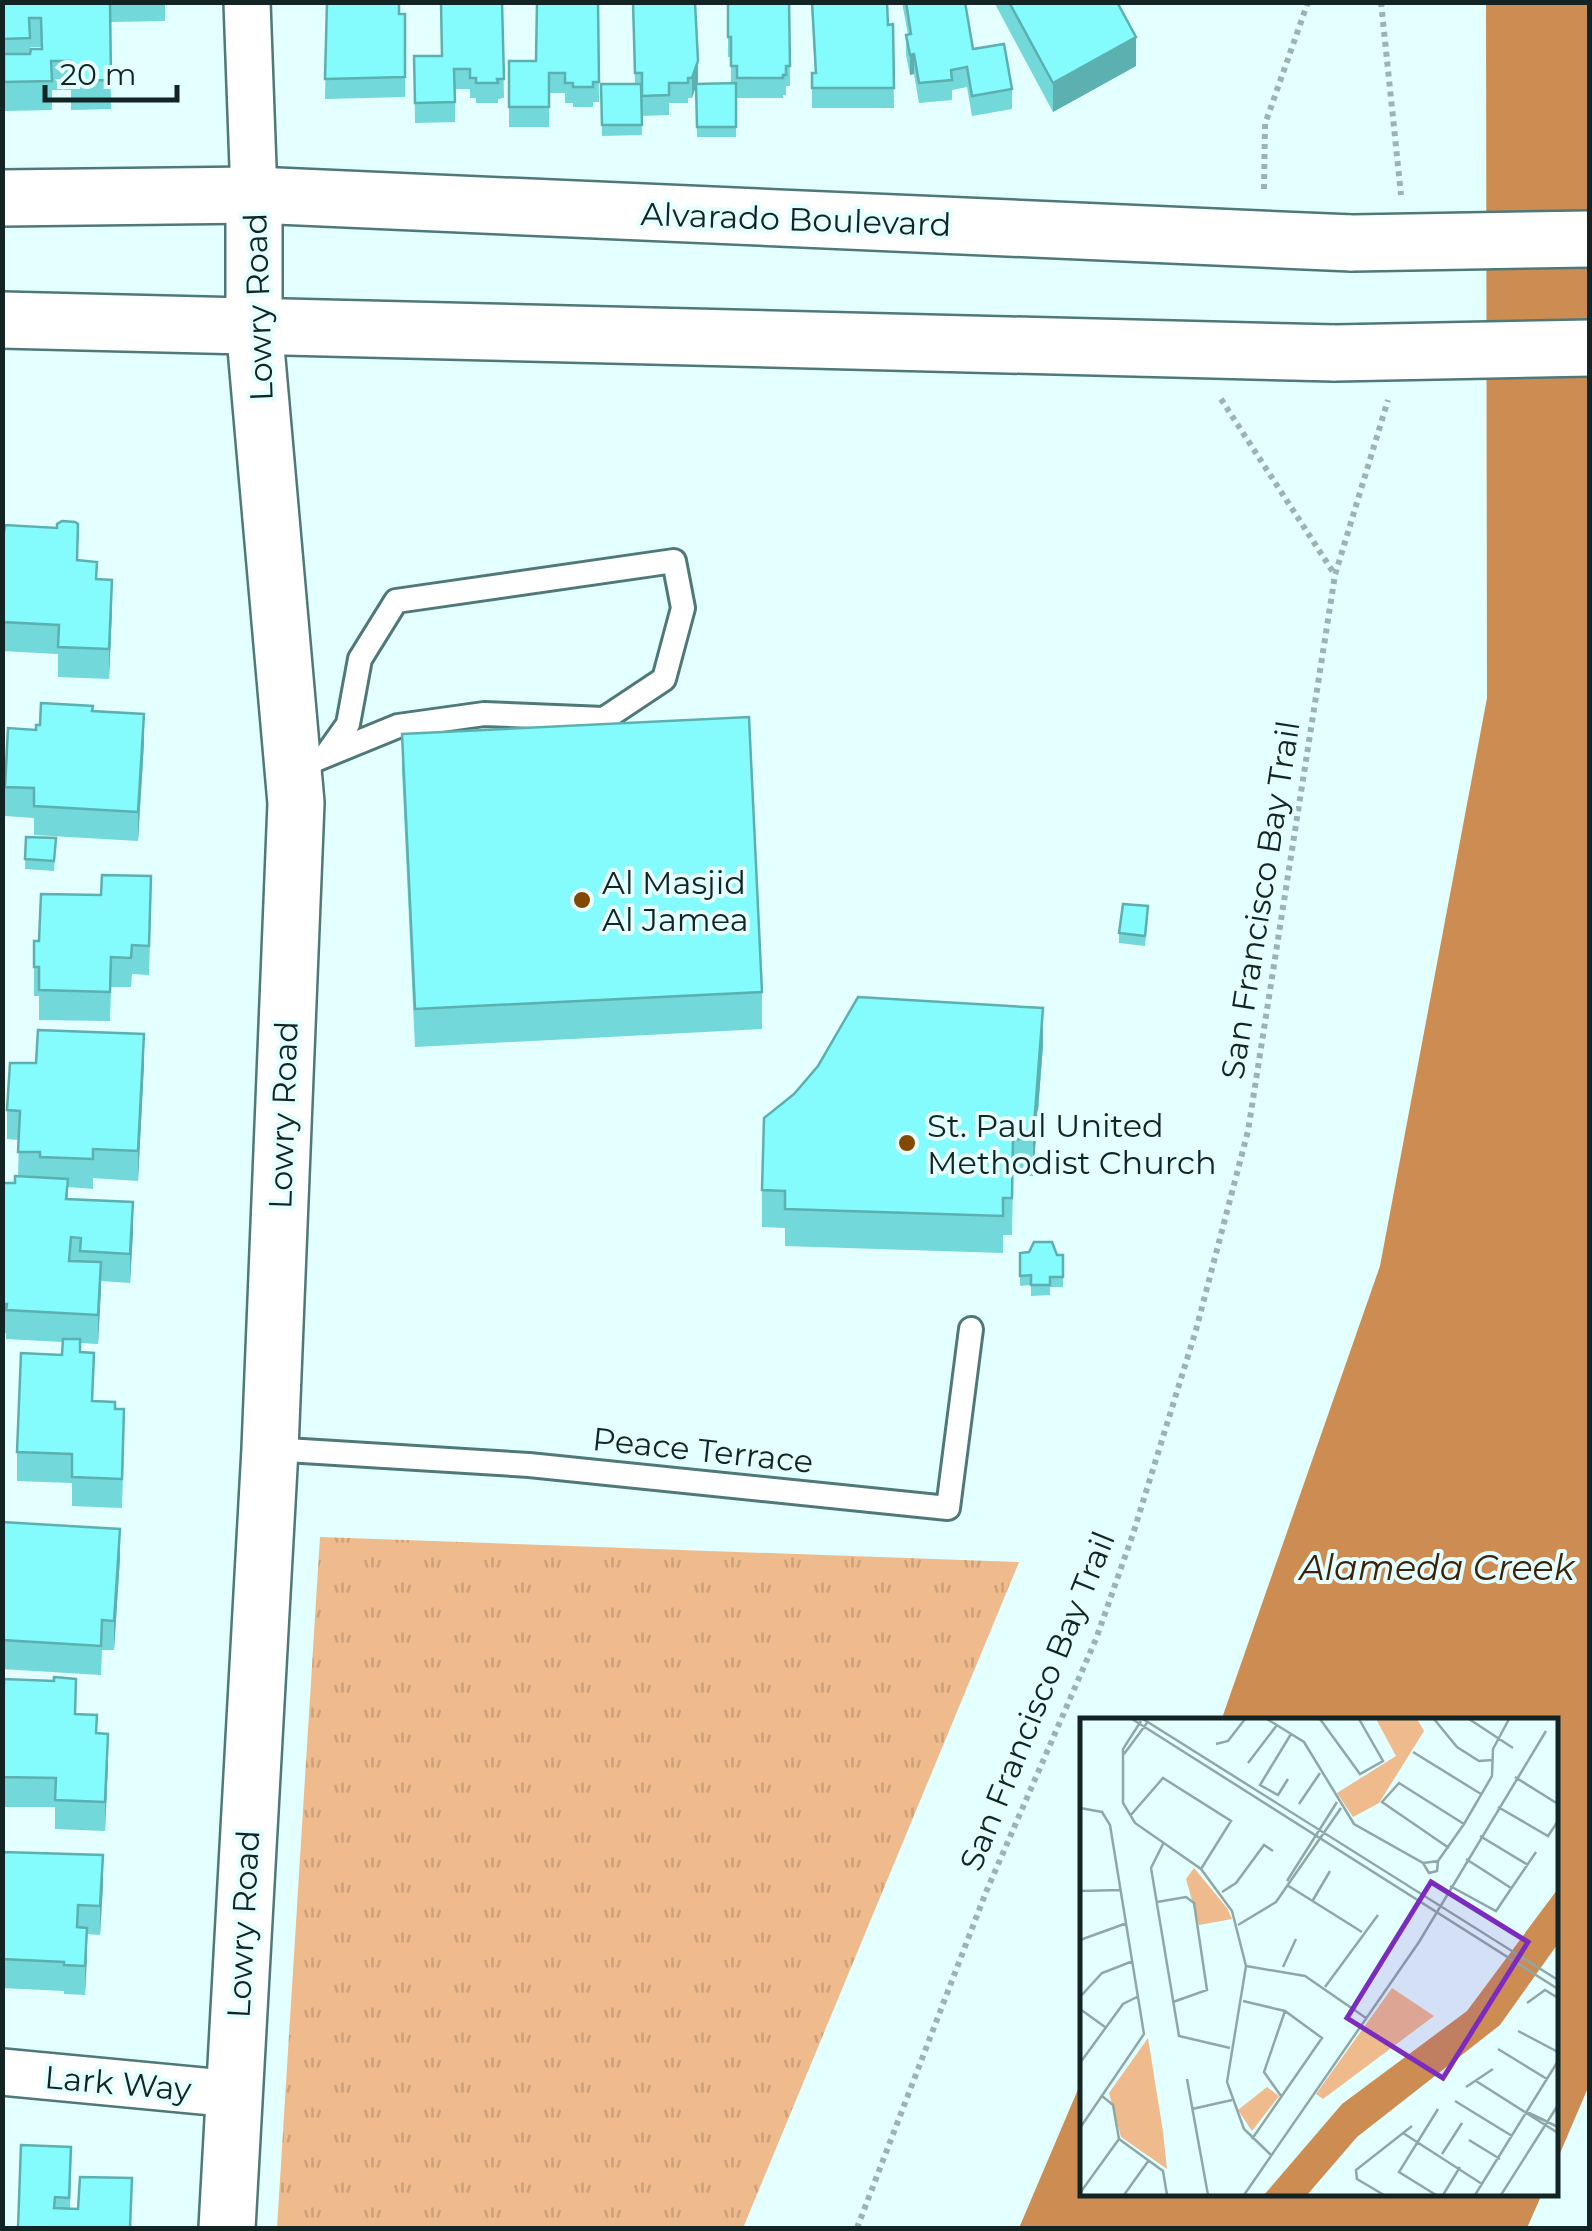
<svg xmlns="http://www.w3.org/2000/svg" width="1592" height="2231" viewBox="0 0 1592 2231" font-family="Montserrat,sans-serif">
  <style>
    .park { fill: url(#park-tufts) }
    .water { fill: #cd8d52 }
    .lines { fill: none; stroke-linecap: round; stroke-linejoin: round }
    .lane-casing { stroke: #4f7878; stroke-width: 28 }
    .street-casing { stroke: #4f7878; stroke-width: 50 }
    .secondary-casing { stroke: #4f7878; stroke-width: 60 }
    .path { stroke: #9cb3b3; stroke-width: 6; stroke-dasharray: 5 5; stroke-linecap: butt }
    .lane { stroke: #fff; stroke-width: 22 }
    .street { stroke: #fff; stroke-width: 45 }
    .secondary { stroke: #fff; stroke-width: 55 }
    .secondary-bridge-casing { stroke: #4f7878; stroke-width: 60; stroke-linecap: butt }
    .secondary-bridge { stroke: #fff; stroke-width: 55 }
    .wall { fill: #72d8d9; fill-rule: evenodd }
    .shaded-wall { fill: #5cb0b0 }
    .building { fill: #84fbfc; stroke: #5cb0b0; stroke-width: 2.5 }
    .poi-dot { fill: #834900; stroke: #e4ffff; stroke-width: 4 }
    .labels { text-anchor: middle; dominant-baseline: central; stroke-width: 8; stroke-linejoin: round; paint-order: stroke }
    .street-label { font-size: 32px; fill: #132424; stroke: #e4ffff }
    .poi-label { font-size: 32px; fill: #132424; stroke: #e4ffff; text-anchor: start }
    .water-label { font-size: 35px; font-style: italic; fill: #3d2208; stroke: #e4ffff }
    .inset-road { fill: none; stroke: #90a7a7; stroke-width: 2.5 }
    .view { fill: #7b2cbf; fill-opacity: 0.15; stroke: #7b2cbf; stroke-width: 5 }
    .inset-edge { fill: none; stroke: #132424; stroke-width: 5 }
  </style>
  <defs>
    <pattern id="park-tufts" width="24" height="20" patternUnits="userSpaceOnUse" patternTransform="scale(2.5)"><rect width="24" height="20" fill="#efba8c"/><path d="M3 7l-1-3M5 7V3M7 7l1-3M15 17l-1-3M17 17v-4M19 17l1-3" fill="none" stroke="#cca079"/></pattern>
  </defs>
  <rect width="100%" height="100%" fill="#e4ffff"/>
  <!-- park -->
  <path class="park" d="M320 1537 1019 1562 743 2228H277Z"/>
  <!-- water -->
  <g class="water">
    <path d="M1486 3H1589L1590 2083 1555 2165 1554 1721H1221L1380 1266 1487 698Z"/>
    <path d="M1082 2080V2194H1542L1527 2228H1019Z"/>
  </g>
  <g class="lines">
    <defs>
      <g id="lane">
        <path d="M293 769 398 726 484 714 604 719 664 679 683 608 674 561 396 601 360 659 348 724 326 755"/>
        <path d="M270 1449 529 1465 948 1508 971 1329"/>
      </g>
      <g id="street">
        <path d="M247 2 254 195"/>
        <path d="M2 2072 234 2094"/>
      </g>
      <g id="secondary">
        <path d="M2 198 254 195 1352 243"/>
        <path d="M2 320 1335 353"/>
        <path d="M227 2228 270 1449 296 803 254 325V195"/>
      </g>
    </defs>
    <!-- lane casing -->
    <use href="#lane" class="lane-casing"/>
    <!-- street casing -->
    <use href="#street" class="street-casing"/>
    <!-- secondary casing -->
    <use href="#secondary" class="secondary-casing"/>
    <!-- path -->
    <g class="path">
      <path d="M1381 2 1401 195"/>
      <path d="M1264 189 1265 124 1308 2"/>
      <path d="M1221 399 1335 575"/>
      <path d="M857 2228 986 1892 1096 1639 1133 1534 1196 1330 1248 1131 1335 575 1388 400"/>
    </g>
    <!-- lane -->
    <use href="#lane" class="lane"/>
    <!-- street -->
    <use href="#street" class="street"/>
    <!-- secondary -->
    <use href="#secondary" class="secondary"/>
    <defs>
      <g id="secondary-bridge">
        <path d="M1352 243 1590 239"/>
        <path d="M1335 353 1590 348"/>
      </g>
    </defs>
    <!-- secondary-bridge casing -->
    <use href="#secondary-bridge" class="secondary-bridge-casing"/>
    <!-- secondary-bridge -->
    <use href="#secondary-bridge" class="secondary-bridge"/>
  </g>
  <!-- wall -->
  <g class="wall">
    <path d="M2 2H165V21L110 22 111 109 71 110V90H52V110L4 111ZM30 47H41V49L30 54Z"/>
    <path d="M327 2 405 14V97L325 99Z"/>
    <path d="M502 2 504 98 498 99V103H476V98H470V89H455V122L415 123 414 56H442Z"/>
    <path d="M598 2 599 102H593V107H573V103H565V93H549V127H509V61H536Z"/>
    <path d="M633 2 698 81 697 84 731 83V57H728V2H789L790 86H786V95H783V98H737L736 86V137H697L696 85 692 98H688V103H669V115L642 116 641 93 642 135 602 136 601 84H635Z"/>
    <path d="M811 2H887L888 25 893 24 894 108H812V73H815Z"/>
    <path d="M902 2H965L973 49 1012 89V109L972 116 967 87 952 90V100L919 103 914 74 910 75 906 55V35H908Z"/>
    <path d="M994 2H1117L1136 66 1053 112Z"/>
    <path d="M2 545 78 560 97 579 112 609 109 679 58 677V654L2 651Z"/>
    <path d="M93 711 144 743 138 841 34 835V818L5 816V787L40 725Z"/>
    <path d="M402 734 762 992V1029L415 1047 402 771Z"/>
    <path d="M26 837 56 838 54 871 25 869Z"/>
    <path d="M151 905 149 975 132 974 131 987H111L110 1021 39 1020V996H34V967L39 941Z"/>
    <path d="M1148 916 1145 946 1119 943V933Z"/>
    <path d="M1043 1045 1033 1176H1013L1012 1235H1003V1253L785 1246V1228L762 1227V1190Z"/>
    <path d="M144 1064 138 1181 93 1178V1189L68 1187V1199L133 1232 130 1283 101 1281 98 1344 80 1343V1352L93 1401 115 1409 124 1438 122 1508 72 1506V1483L17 1481V1452L62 1355 63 1342 6 1339V1333H2V1183H15L18 1176 19 1140 7 1139V1110Z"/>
    <path d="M1020 1253 1063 1255V1287H1050V1295L1031 1296V1285L1020 1286Z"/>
    <path d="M2 1522 120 1558 114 1650H102L101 1675 2 1669Z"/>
    <path d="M2 1699 76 1714 97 1733 108 1763 105 1831 55 1829V1807H2Z"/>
    <path d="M2 1852 103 1884 100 1935 87 1934 85 1995 64 1994V1991L2 1988Z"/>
    <path d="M71 2176 70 2208 78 2209 131 2228H18Z"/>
  </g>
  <!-- shaded-wall -->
  <g class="shaded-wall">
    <path d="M1136 37V66L1053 112V83Z"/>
    <path d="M914 54V74L910 75V55Z"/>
    <path d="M698 61V81L692 98V78Z"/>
    <path d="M112 580V609L109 679V649Z"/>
    <path d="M144 714V743L138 841V812Z"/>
    <path d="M1043 1008V1045L1033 1176V1139Z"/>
    <path d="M144 1034V1064L138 1181V1151Z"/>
    <path d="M133 1202V1232L130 1283V1254Z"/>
    <path d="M101 1262V1291L98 1344V1315Z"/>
    <path d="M120 1529V1558L114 1650V1621Z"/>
    <path d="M108 1734V1763L105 1831V1802Z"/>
    <path d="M103 1855V1884L100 1935V1906Z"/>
    <path d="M87 1928V1957L85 1995V1966Z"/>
  </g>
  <!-- building -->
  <g class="building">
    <path d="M2 2H110L111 80 71 81V61H51L52 81 4 82V54H30L31 49H42L41 18H29L30 38 2 39Z"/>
    <path d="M327 2H399V14H405V77L325 79Z"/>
    <path d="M441 2H502L504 79H497L498 83H476V78H470V69H454L455 102 415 103 414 56H442Z"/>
    <path d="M537 2H598L599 82H593V87H573V83H565V73H549V107H509V61H536Z"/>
    <path d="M633 2H695L698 61 692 78H688V83H669V95L642 96V73H635Z"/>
    <path d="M728 2H789L790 66H786V75H783V78H737V66H731V37H728Z"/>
    <path d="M812 2H887L888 25 893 24 894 88H812V73H816Z"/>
    <path d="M906 2H965L973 49 1004 44 1012 89 972 96 967 67 951 70 952 80 919 83 914 54 910 55 906 35 911 34Z"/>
    <path d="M1009 2H1117L1136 37 1053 83Z"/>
    <path d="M736 83V127H697L696 84Z"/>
    <path d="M601 84H641L642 125H602Z"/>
    <path d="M62 521 75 522 78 524 77 560 97 562 96 579 112 580 109 649 58 647 59 625 2 622V545L5 525 57 528V524Z"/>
    <path d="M41 703 93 706 92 711 144 714 138 812 34 806V788L5 787 8 728 36 730V725H40Z"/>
    <path d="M749 717 762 992 415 1009 402 734Z"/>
    <path d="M26 837 56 838 54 861 25 859Z"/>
    <path d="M102 875 151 876 149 946 132 945 131 958 111 957 110 992 39 990V967H34V941H39L41 894 101 895Z"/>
    <path d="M1123 904 1148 906 1145 936 1119 933Z"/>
    <path d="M858 997 1043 1008 1033 1139H1013L1012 1198H1003V1216L785 1209V1191L762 1190 764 1118 794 1094 818 1066Z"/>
    <path d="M38 1030 144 1034 138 1151 93 1149V1159L40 1157V1152H18L20 1111 7 1110 10 1063H36Z"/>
    <path d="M15 1176 68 1179 66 1199 133 1202 130 1254 80 1251 81 1238 71 1237 69 1261 101 1262 98 1315 6 1310 7 1304H2V1183H15Z"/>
    <path d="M1034 1242H1052L1057 1255H1063V1277H1050V1285H1031V1275L1020 1276V1253L1029 1252Z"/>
    <path d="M63 1339H80V1352L94 1353 92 1401 115 1402V1409H124L122 1479 72 1477V1454L17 1452 21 1353 62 1355Z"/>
    <path d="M2 1522 120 1529 114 1621 102 1620 101 1646 2 1640Z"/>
    <path d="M54 1677 76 1679 75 1714 97 1715 96 1733 108 1734 105 1802 55 1800 56 1778 2 1777 4 1679 54 1681Z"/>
    <path d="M2 1852 103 1855 100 1906 78 1905 77 1927 87 1928 85 1966 64 1965V1962L2 1959Z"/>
    <path d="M21 2145 71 2147 69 2198 55 2197 54 2208 78 2209 80 2177 132 2178 130 2228H18Z"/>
  </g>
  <!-- markers -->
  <g class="poi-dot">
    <circle cx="582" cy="900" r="10"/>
    <circle cx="907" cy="1143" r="10"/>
  </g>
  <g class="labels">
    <!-- street labels -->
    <g class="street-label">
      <text transform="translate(796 219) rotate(2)">Alvarado Boulevard</text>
      <text transform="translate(258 307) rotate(-92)">Lowry Road</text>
      <text transform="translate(1260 900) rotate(-81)">San Francisco Bay Trail</text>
      <text transform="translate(283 1115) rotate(-88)">Lowry Road</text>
      <text transform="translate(703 1450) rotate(6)">Peace Terrace</text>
      <text transform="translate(1037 1701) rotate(-68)">San Francisco Bay Trail</text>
      <text transform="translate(243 1924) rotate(-87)">Lowry Road</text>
      <text transform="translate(118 2083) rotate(5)">Lark Way</text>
    </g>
    <!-- poi labels -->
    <g class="poi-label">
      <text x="602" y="882">Al Masjid<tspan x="602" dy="37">Al Jamea</tspan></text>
      <text x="927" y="1125">St. Paul United<tspan x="927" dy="37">Methodist Church</tspan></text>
    </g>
    <!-- water labels -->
    <g class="water-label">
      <text x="1437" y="1567">Alameda Creek</text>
    </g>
  </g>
  <!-- overview -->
  <g transform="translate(1080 1718)">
    <rect width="478" height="478" fill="#e4ffff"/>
    <path d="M296 1H337L344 13 299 85 273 99 257 75 316 38ZM114 150 147 190 152 201 119 207 106 161ZM312 270 354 298 243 381 236 376ZM68 320 83 414 87 451 41 419 29 375ZM187 369 199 378 172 413 158 392Z" fill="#efba8c"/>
    <path d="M477 172V227L420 307 277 419 227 477H184L262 386 387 293Z" fill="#cd8d52"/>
    <path class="inset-road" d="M52 1 478 271M63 1 478 262M187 1 224 24 274 106 343 145 349 155 357 153 358 143M240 1 280 56 303 43 279 1M354 1 377 29 399 43 413 42M389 1 433 30M61 3 43 31V85L55 105 121 151 152 193 166 248 147 364 164 411 191 437M136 26 148 23 165 1M333 34 401 76M44 36 67 5M168 45 197 7M435 59 478 86M208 61 198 77 180 67 211 16M219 86 240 55M418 89 468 118 478 103M0 90 22 94 30 107 64 316 0 410M50 98 83 60 151 103 121 151M400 118 448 147M83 126 71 150 99 318 150 330M369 130 302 84 319 65 384 106M386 141 431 170M343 145 358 143 384 106 412 58 413 31 429 1M207 163 257 84M207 167 282 214M370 168 416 193 456 134M0 173 41 172M142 174 156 165 184 127 193 133M233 182 250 153M77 184 106 179 114 185 127 272 93 284M158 207 196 184 261 90M0 222 47 205M166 248 225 258 286 300M203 249 216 221M245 269 298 197M0 279 22 255 53 243M163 283 205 293 242 320 172 421M447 285 465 272 478 280M0 291 25 309M438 313 478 334M418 331 467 361M0 345 43 286 59 278M107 361 128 477M396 363 478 415M386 369 413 351M22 378 33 387 39 421 83 453 87 477M201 378 184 354 205 293M375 383 432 418M112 391 152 382M447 394 478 409M323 415 402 466M389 422 420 441M362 436 382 405M0 475 39 421M44 477 69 442M164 477 339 224 466 13M304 477 277 461 276 452 332 408M356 477 319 454 358 391M363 477 380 449M395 477 478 343M421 477 478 387"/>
    <path class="view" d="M351 164 448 224 363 360 267 300Z"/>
    <rect width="478" height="478" class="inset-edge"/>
  </g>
  <!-- border -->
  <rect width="1592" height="2231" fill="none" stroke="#132424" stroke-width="10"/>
  <!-- scale -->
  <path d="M45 85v15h132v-15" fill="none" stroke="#132424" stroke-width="5"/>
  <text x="60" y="85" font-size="30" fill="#132424" stroke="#e4ffff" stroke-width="8" paint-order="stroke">20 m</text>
</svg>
